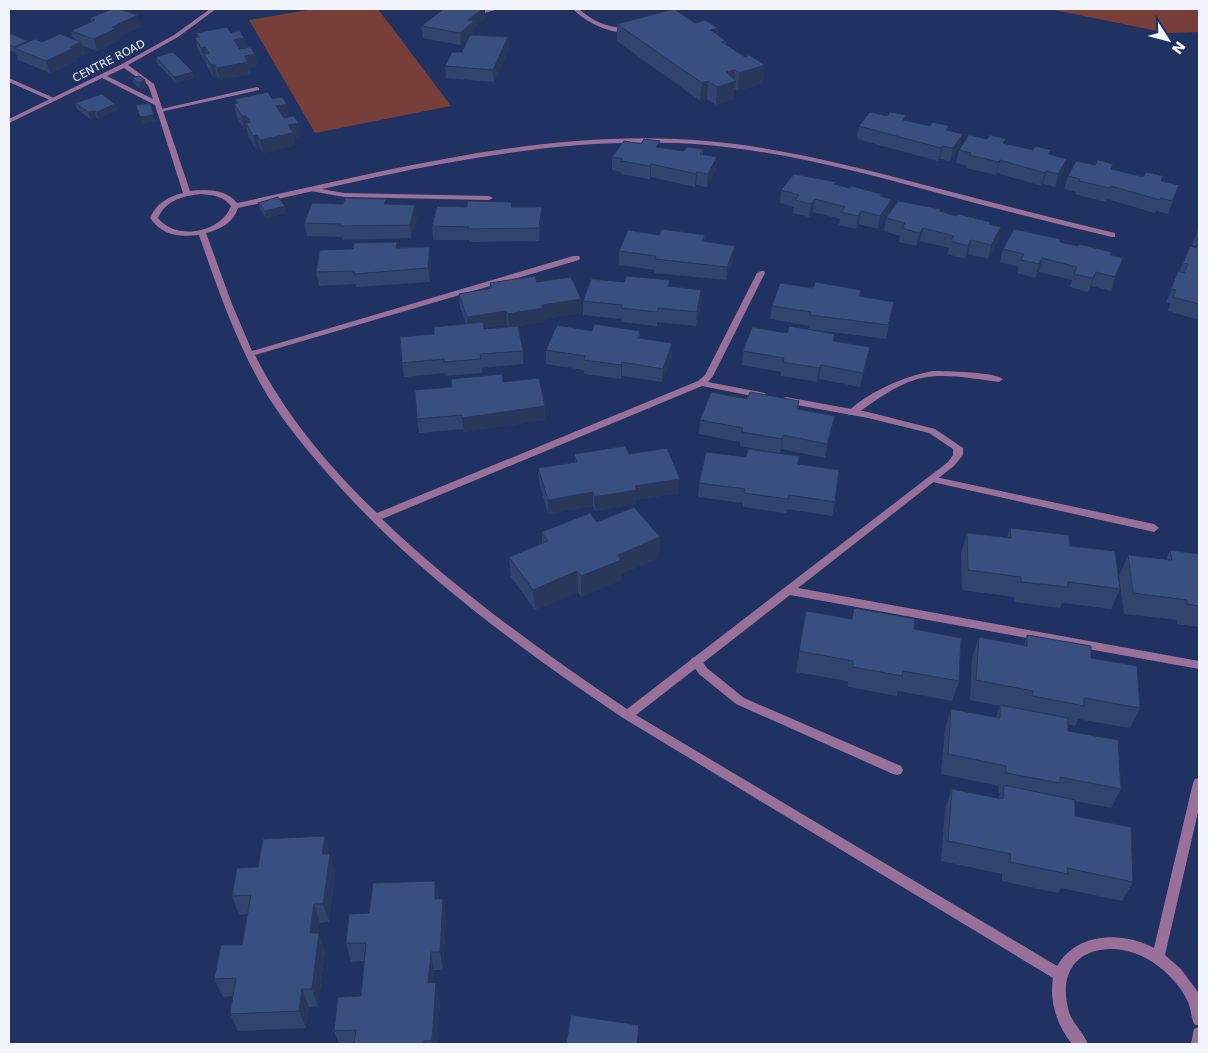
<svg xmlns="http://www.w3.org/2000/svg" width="1208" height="1053" viewBox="0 0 1208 1053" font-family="'DejaVu Sans',sans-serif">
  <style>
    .green { fill: #773e3a }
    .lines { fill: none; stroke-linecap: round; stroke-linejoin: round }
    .service { fill: #99709a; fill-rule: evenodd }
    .minor { fill: #99709a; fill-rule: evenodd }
    .wall { fill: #31446e; fill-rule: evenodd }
    .shaded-wall { fill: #28375a }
    .building { fill: #394f80; stroke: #28375a }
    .labels { text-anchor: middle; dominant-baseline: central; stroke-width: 4.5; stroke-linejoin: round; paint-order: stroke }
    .far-street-label { font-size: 11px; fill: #f1f4fa; stroke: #1f3261 }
  </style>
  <rect width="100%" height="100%" fill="#1f3261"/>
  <!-- green -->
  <g class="green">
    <path d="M313 9H378L451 106 315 133 249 20Z"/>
    <path d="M1049 9H1199V32L1167 33Z"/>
  </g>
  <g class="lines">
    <!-- service -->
    <g class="service">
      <path d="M573 9H579C589 18 601 25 615 27 621 28 629 26 634 29 617 39 585 22 573 9Z"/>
      <path d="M9 78 56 99 57 100 52 101 9 82Z"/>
      <path d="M257 87 259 88V90L160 112 157 110Z"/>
      <path d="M311 187 344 193 489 196 493 198 489 200 344 197 311 191Z"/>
      <path d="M933 371C946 371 995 372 1003 379L999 382C974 379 947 373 922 378 898 383 875 401 855 415H849L847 413C865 393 907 375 933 371Z"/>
      <path d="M931 476 1154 524 1159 528 1154 532 928 481 926 479Z"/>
      <path d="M696 657 700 658 707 668 744 698 901 766 903 770 901 774 897 775 893 774 736 704 699 674 690 661 692 658Z"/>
    </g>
    <!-- minor -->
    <g class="minor">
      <path d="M210 9H216L178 37 128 65 154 84 190 191C206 189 227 189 237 203 391 170 549 127 707 141 786 148 864 169 940 189 998 204 1057 219 1115 233V237H1112C1053 223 993 208 934 192 860 172 784 152 707 145 548 132 391 174 238 208 233 223 221 229 206 233L232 304 252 351 573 256H579L580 258 579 260 255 355C285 415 329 467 377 513L698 381 705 375 757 273 761 271H764L765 273 713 376 708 382 765 393 766 395 765 397 762 398 702 386 382 519C457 591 541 651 627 709L948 462 953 455V449L929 433 868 418 786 403 783 402 782 400 783 398 786 397 868 412 935 429 963 448V455L954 466 798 588 1199 661V669L790 595 636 715 1057 966C1077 932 1122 931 1154 948L1193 783 1195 779 1199 778V808L1165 955 1181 969 1198 992 1199 995V1026L1194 1024C1191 1017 1191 1009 1188 1002 1182 988 1170 975 1158 966 1119 935 1053 945 1068 1008 1071 1023 1083 1031 1088 1044H1072C1057 1026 1049 1001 1053 978L623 718C521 649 420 576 337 484 312 456 287 427 267 395 237 345 218 290 199 235 178 237 163 236 150 218 157 203 167 197 183 193L155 105 102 78 9 123V119L122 64 174 35ZM124 68 148 85 153 99 107 76ZM201 194C213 195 223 196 231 206 221 233 176 241 158 218 166 200 183 196 201 194Z"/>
      <path d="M489 9H499L477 15 474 13Z"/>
      <path d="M1199 1027V1044H1191L1194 1029Z"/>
    </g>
  </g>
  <!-- wall -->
  <g class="wall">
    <path d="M444 9H485V18L475 27V33L473 35 508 37 509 49 494 82 446 78 445 66 462 52 468 39 461 45 423 38 421 26Z"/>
    <path d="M90 18 141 27 119 37 120 40 97 51 83 46 85 54 76 58 77 61 50 73 18 60 16 53 9 50V33L29 42H42L73 39 71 31 91 22Z"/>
    <path d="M695 23 726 41V45L763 83 738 91 735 89 734 99 716 105 707 99 700 101 617 41V24Z"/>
    <path d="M196 33H231L244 38 246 48 255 54 257 66 249 68 251 74 219 80 217 76 213 77 207 66 205 60H204L198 50 195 38 197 37Z"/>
    <path d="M156 57 193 72 194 78 176 83 157 63Z"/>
    <path d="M132 78 147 86 141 89 134 84Z"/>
    <path d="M235 99H272L289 116 284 118 301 136 294 137 296 145 263 153 260 148 256 149 248 136 247 129H244L237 117 234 104H237Z"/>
    <path d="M75 103 115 104 117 110 98 119 96 117 90 119 77 109Z"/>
    <path d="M905 120 930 126H949L948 130 960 146 950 161 940 159 938 161 857 139 859 126Z"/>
    <path d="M1005 144 1033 150H1051L1049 154 1063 172 1055 187 1043 184 1041 186 997 173 996 175 966 168 967 166 956 163 959 150Z"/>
    <path d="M660 147 684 151 703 149V155L716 170 707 187 696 185 695 187 651 177 650 179 621 174V172L612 170V157Z"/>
    <path d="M1112 169 1161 181 1174 198 1168 214 1156 211 1155 213 1107 199 1106 202 1075 194 1076 192 1064 189 1068 176Z"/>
    <path d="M836 182 835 184 850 188 881 194V196L889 212 878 229 859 224 856 229 839 225 840 219 813 212 809 217 793 213 794 207 780 203 781 190Z"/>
    <path d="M258 203 286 213 266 218 260 209Z"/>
    <path d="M387 204 417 218 411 238 342 240V237L307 236 304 223Z"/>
    <path d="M512 207H542V221L539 241 469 242V240H433L432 226Z"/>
    <path d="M941 209 940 212 957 216 990 222 989 224 1001 227 998 240 988 259 968 254 965 259 947 254 949 248 920 241 916 246 899 242 900 236 884 231 886 218Z"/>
    <path d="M1199 227V320L1168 311 1170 304 1166 302 1183 263 1196 248V246L1192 245Z"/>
    <path d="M659 235H705L704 241 733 259 726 280 654 273 655 270 619 265V251Z"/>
    <path d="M1060 242 1123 258 1111 291 1091 286 1088 292 1070 287 1072 280 1039 272 1035 278 1017 273 1019 267 1000 262 1003 249Z"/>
    <path d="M398 248 431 260 430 282 356 287V284L319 286 316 272Z"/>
    <path d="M670 280 669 286 701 290V303L696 326 657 322V326L621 322V319L583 315V301L624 282Z"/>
    <path d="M537 282 581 299V313L544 319V322L518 326 523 351V364L482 368V373L446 376 445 373 404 377 402 363 434 334 466 324 460 308 459 294 490 289V283ZM507 325 508 327 484 329V328Z"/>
    <path d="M813 288 861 290 860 296 891 316 886 339 808 329 809 326 770 319 772 306Z"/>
    <path d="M592 331H640V338L672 343V357L662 382 622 376 621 379 584 374V370L546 364V350Z"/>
    <path d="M787 333 835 334 834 341 867 361 860 387 819 379 817 382 781 376V372L742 365 743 351Z"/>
    <path d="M503 382 545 420 464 432 463 429 419 433 417 419Z"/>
    <path d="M798 409 832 430 825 458 781 449 780 453 798 464 835 502 832 516 787 509 786 513 743 507V503L698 497 699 483 746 457 776 453 740 446V442L699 434 700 420Z"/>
    <path d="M574 454H629L679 493 636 500V504L595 511 593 506 548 514 539 482 538 468 575 462Z"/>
    <path d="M597 522 660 537 659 558 621 574V580L581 597 578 592 535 610 511 577 509 557 542 543V532Z"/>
    <path d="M1010 528 1070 546 1120 589 1111 609 1062 603 1060 608 1014 602V597L962 590 961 553 967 533 1007 538Z"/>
    <path d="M1170 550 1199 554V627L1177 624V620L1124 614 1119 576 1128 555 1166 560Z"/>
    <path d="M854 608 914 629 959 681 952 701 898 691 897 696 848 687V681L796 672 806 611 851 619Z"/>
    <path d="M1027 635 1091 658 1140 708 1130 728 1078 719 1075 726 1068 724V731L1121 789 1111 808 1075 801V816L1133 882 1122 901 1061 888 1058 893 1002 881V874L941 861 945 809 952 789 998 798 1001 793H998L999 786 941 774 945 729 951 709 996 717 1000 706 970 700 972 658 979 637 1024 645Z"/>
    <path d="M325 836 335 873 329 922 320 923 318 933 325 951 318 1006 309 1007 306 1028 238 1031 230 1014 233 996 223 997 214 979 242 945 248 914 239 915 232 896Z"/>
    <path d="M439 899H443L446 917 443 970H434L433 983 440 1000 437 1044H339L334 1031 361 996 364 961 351 962 346 943 369 913Z"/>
  </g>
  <!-- shaded-wall -->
  <g class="shaded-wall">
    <path d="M482 9H485V18L475 27V33L461 45 460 33 468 20Z"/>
    <path d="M138 15 141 27 119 37 120 40 97 51 94 39 112 27Z"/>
    <path d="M718 28 717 46 711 30Z"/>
    <path d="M508 37 509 49 494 82 493 70Z"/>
    <path d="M244 38 247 50 237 52 234 40Z"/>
    <path d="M28 41 30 47 14 48V47Z"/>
    <path d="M81 42 85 54 76 58 77 61 50 73 46 61 70 47Z"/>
    <path d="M205 47 208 59 204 54 205 60H204L201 48Z"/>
    <path d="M255 54 257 66 249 68 251 74 219 80 217 68 244 56Z"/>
    <path d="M214 64 217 76 213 77 211 65Z"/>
    <path d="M765 65 763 83 738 91 739 73Z"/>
    <path d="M735 70 734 82 736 81 734 99 716 105 717 87 726 72Z"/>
    <path d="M193 72 194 78 176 83 174 77Z"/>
    <path d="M145 80 147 86 141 89 139 83Z"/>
    <path d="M708 81 707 99 700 101 702 83Z"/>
    <path d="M115 104 117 110 98 119 97 112Z"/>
    <path d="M287 104 289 116 279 119 276 106Z"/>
    <path d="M94 111 96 117 90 119 88 112Z"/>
    <path d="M154 115 156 121 142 124 140 117Z"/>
    <path d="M242 116H246L249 128 246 123 247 129H244Z"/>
    <path d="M299 123 301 136 294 137 296 145 263 153 260 140 288 125Z"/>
    <path d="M963 134 960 146 950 161 953 148Z"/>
    <path d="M257 135 260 148 256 149 253 136Z"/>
    <path d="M942 146 940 159 938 161 941 148Z"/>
    <path d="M717 157 716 170 707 187 708 174Z"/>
    <path d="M1067 159 1063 172 1055 187 1058 174Z"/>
    <path d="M1000 160 997 173 996 175 999 162Z"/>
    <path d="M651 164V177L650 179V166Z"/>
    <path d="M1046 171 1043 184 1041 186 1045 173Z"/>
    <path d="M697 172 696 185 695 187 696 174Z"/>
    <path d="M815 199 813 212 809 217 811 204Z"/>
    <path d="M892 199 889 212 878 229 880 216Z"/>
    <path d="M415 205 417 218 411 238 410 225Z"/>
    <path d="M285 206 286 213 266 218 265 211Z"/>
    <path d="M542 207V221L539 241V228Z"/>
    <path d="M861 211 859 224 856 229 858 216Z"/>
    <path d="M1001 227 998 240 988 259 991 245Z"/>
    <path d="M923 228 920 241 916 246 919 233Z"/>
    <path d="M971 240 968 254 965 259 968 246Z"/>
    <path d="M735 246 733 259 726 280 727 267Z"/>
    <path d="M430 247 431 260 430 282 428 268Z"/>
    <path d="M1042 258 1039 272 1035 278 1039 264Z"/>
    <path d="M1123 258 1119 272 1111 291 1115 277Z"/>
    <path d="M1096 272 1091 286 1088 292 1093 278Z"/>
    <path d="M701 290V303L696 326 697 312Z"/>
    <path d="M581 299V313L544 319V322L509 328 508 314 542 305Z"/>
    <path d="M506 311 507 325 468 331 467 317Z"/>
    <path d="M672 343V357L662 382 663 369Z"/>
    <path d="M870 347 867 361 860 387 863 373Z"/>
    <path d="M622 362V376L621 379V365Z"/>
    <path d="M821 365 819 379 817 382 819 368Z"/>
    <path d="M545 406V420L464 432 462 418Z"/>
    <path d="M835 416 832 430 825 458 827 444Z"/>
    <path d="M783 435 781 449 780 453 782 439Z"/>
    <path d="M680 479 679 493 636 500V504L595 511 594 497 635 486Z"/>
    <path d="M593 492V506L548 514V500Z"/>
    <path d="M660 537 659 558 621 574V580L581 597V576L618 555Z"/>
    <path d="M577 571 578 592 535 610 533 590Z"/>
    <path d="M325 836 335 873 329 922 323 904 322 854Z"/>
    <path d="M435 881 439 899H435Z"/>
    <path d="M443 899 446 917 443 970 440 952Z"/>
    <path d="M314 904 320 923 316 951 310 933Z"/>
    <path d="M319 933 325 951 318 1006 312 989Z"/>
    <path d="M431 952 434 970 432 1001 428 983Z"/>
    <path d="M436 983 440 1000 437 1044H433L432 1041Z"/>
    <path d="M302 989 309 1007 306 1028 299 1011Z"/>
    <path d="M639 1025 638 1044H637Z"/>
  </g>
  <!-- building -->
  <g class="building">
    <path d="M112 9H118L138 15 112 27 117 28 94 39 71 31 95 20 90 18Z"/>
    <path d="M444 9H482L468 20 474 21 460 33 421 26Z"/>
    <path d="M674 9 695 23 705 20 718 28 711 30 726 41 722 42 745 57 749 55 765 65 739 73 735 70 726 72 736 81 717 87 708 81 702 83 617 24Z"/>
    <path d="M227 27 231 33 240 31 244 38 234 40 240 49 250 47 255 54 244 56 248 62 217 68 214 64 211 65 204 54 209 53 205 47 201 48 195 38 199 37 196 33Z"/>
    <path d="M9 33 28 41 14 47 9 45Z"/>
    <path d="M60 34 81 42 70 47 74 48 46 61 14 48 35 39 42 42Z"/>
    <path d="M470 35 508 37 493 70 445 66 452 52H462Z"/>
    <path d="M173 52 193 72 174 77 156 57Z"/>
    <path d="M139 76 145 80 139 83 132 78Z"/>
    <path d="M268 92 272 99 282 97 287 104 276 106 284 118 294 116 299 123 288 125 293 133 260 140 257 135 253 136 246 123 250 122 246 116H242L234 104 238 103 235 99Z"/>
    <path d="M102 94 115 104 97 112 94 111 88 112 75 103Z"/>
    <path d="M150 103 154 115 140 117 136 105Z"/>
    <path d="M870 112 887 116 890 112 906 115 903 120 930 126 933 122 949 126 946 130 963 134 953 148 942 146 941 148 859 126Z"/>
    <path d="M969 135 987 139 990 135 1006 139 1003 143 1033 150 1035 146 1051 150 1048 154 1067 159 1058 174 1046 171 1045 173 1000 160 999 162 969 155 971 153 959 150Z"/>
    <path d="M644 139 660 141 656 147 684 151 687 147 703 149 700 154 717 157 708 174 697 172 696 174 651 164 650 166 621 161 623 159 612 157 624 141 641 144Z"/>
    <path d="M1098 160 1113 164 1111 169 1143 177 1146 172 1163 176 1161 181 1179 185 1172 201 1161 198 1160 200 1111 186 1110 188 1079 181 1080 179 1068 176 1076 161 1095 165Z"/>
    <path d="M794 174 836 182 834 184 850 188 851 186 881 194 880 196 892 199 880 216 861 211 858 216 841 212 845 207 815 199 811 204 795 200 799 195 781 190Z"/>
    <path d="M278 197 285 206 265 211 258 203Z"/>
    <path d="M345 198 386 199 384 204 415 205 410 225 340 226 341 224 304 223 312 203 343 204Z"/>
    <path d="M468 201 512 202 511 207H542L539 228 468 229 469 227 432 226 437 206 467 207Z"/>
    <path d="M898 201 941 209 939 211 957 216 958 214 990 222 989 224 1001 227 991 245 971 240 968 246 950 241 954 236 923 228 919 233 902 228 905 223 886 218Z"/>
    <path d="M662 229 705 235 702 241 735 246 727 267 655 259 656 256 619 251 628 230 659 235Z"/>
    <path d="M1014 229 1060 239V242L1078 246 1079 244 1111 252 1110 255 1123 258 1115 277 1096 272 1093 278 1074 274 1077 267 1042 258 1039 264 1021 260 1024 254 1003 249Z"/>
    <path d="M397 242 396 248 430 247 428 268 354 274V271L316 272 320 250 353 249 354 243Z"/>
    <path d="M1199 242V304L1173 297 1176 290 1171 289 1178 271 1184 273 1188 264 1183 263 1190 246 1196 248Z"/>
    <path d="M535 276 537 282 571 277 581 299 542 305 543 308 508 314 506 311 467 317 459 294 492 288 490 283Z"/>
    <path d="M626 276 670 280 668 286 701 290 697 312 658 308 657 312 621 308 622 305 583 301 591 279 624 282Z"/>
    <path d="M815 282 861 290 859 296 894 302 888 325 810 315 811 312 772 306 780 283 813 288Z"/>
    <path d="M483 322 484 329 518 326 523 351 480 354 481 359 444 362V359L402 363 400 337 434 334V327Z"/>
    <path d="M594 324 640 331 638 338 672 343 663 369 622 362 621 365 584 360 585 356 546 350 557 325 592 331Z"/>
    <path d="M789 326 835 334 833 341 870 347 863 373 821 365 819 368 783 362 784 358 743 351 752 327 787 333Z"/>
    <path d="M502 374 503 382 539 378 545 406 462 418V415L417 419 415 390 452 387 451 379Z"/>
    <path d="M711 392 747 399 750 392 799 401 797 409 835 416 827 444 783 435 782 439 742 432 743 428 700 420Z"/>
    <path d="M625 446 629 454 667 448 680 479 635 486 637 490 594 497 593 492 548 500 538 468 577 462 574 454Z"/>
    <path d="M748 449 799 456 798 464 839 470 835 502 789 495 788 499 744 493 745 489 699 483 706 452 746 457Z"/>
    <path d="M634 507 660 537 618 555 621 560 581 576 577 571 533 590 509 557 548 541 542 532 590 513 597 522Z"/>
    <path d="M1010 528 1069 535 1070 546 1115 551 1120 589 1068 582V587L1021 582V577L968 570 967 533 1011 538Z"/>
    <path d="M1170 550 1199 554V606L1187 604V600L1133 593 1128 555 1172 560Z"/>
    <path d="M854 608 915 619 914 629 961 638 959 681 903 671 902 676 853 667V661L799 651 806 611 852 619Z"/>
    <path d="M1027 635 1091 646V658L1137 666 1140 708 1084 698V706L1033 696V691L976 680 979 637 1027 646Z"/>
    <path d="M1000 705 1068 718V731L1118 740 1121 789 1060 777V783L1006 773V766L948 754 951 709 1000 718Z"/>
    <path d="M1004 785 1075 800V816L1131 827 1133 882 1067 868 1068 874 1010 862 1011 854 948 841 952 789 1003 799Z"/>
    <path d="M325 836 322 854H330L323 904H314L310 933H319L312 989H302L299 1011 230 1014 236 978 214 979 221 945H242L251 895 232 896 237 868 258 867 263 839Z"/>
    <path d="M435 881V899H443L440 952H431L428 983H436L432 1041H424V1044H354L356 1030 334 1031 338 997 361 996 366 943H346L349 914 369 913 373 883Z"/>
    <path d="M571 1015 639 1025 637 1044H566Z"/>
  </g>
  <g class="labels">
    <!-- far-street labels -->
    <g class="far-street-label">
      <text transform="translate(109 61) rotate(-27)">CENTRE ROAD</text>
    </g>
  </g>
  <!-- border -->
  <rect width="1208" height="1053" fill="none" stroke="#f1f4fa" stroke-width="20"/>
  <!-- north arrow -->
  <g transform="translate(1168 40) rotate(126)" stroke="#1f3261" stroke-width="4" paint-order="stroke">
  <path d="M0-4L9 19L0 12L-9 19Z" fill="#f1f4fa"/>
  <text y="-8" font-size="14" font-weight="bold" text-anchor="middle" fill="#f1f4fa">N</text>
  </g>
</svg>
